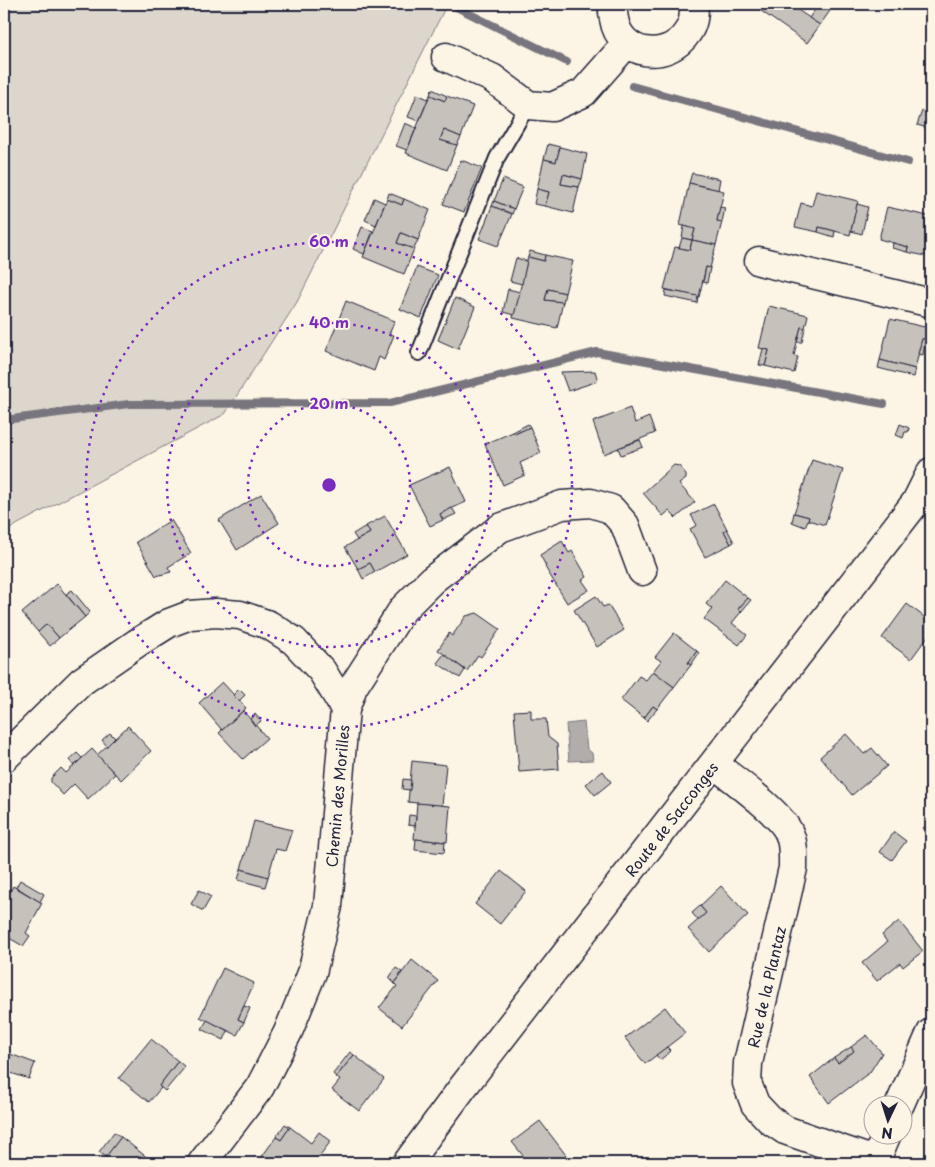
<svg xmlns="http://www.w3.org/2000/svg" width="935" height="1167" viewBox="0 0 935 1167" font-family="'Playpen Sans',sans-serif">
  <style>
    .green { fill: #dcd6cc; stroke: #7f7c84 }
    .water { fill: #b2adab; stroke: #78757e }
    .lines { fill: none; stroke-linecap: round; stroke-linejoin: round }
    .stream { stroke: #78757e; stroke-width: 8 }
    .building { fill: #c6c1bb; stroke: #22223b }
    .lane-casing { stroke: #22223b; stroke-width: 18 }
    .street-casing { stroke: #22223b; stroke-width: 31 }
    .secondary-casing { stroke: #22223b; stroke-width: 31 }
    .lane { stroke: #fcf5e5; stroke-width: 14 }
    .street { stroke: #fcf5e5; stroke-width: 28 }
    .secondary { stroke: #fcf5e5; stroke-width: 28 }
    .ring { fill: none; stroke: #7b2cbf; stroke-width: 2.5; stroke-dasharray: 2.5 5 }
    .labels { text-anchor: middle; dominant-baseline: central; stroke-width: 4; stroke-linejoin: round; paint-order: stroke }
    .street-label { font-size: 15px; fill: #22223b; stroke: #fcf5e5 }
    .centre { fill: #7b2cbf; stroke: #fcf5e5; stroke-width: 2.5 }
    .ring-label { font-size: 15px; text-anchor: middle; font-weight: bold; fill: #7b2cbf; stroke: #fcf5e5; stroke-width: 4; stroke-linejoin: round; paint-order: stroke }
  </style>
  <rect width="100%" height="100%" fill="#fcf5e5"/>
  <filter id="ink" filterUnits="userSpaceOnUse"><feTurbulence type="fractalNoise" baseFrequency=".02" numOctaves="2"/><feDisplacementMap in="SourceGraphic" scale="10" xChannelSelector="R" yChannelSelector="G"/><feConvolveMatrix kernelMatrix="1 2 1 2 8 2 1 2 1" color-interpolation-filters="sRGB"/></filter>
  <g filter="url(#ink)">
    <!-- green -->
    <path class="green" d="M4 4H447L297 302 225 414 18 524 4 533Z"/>
    <!-- water -->
    <path class="water" d="M584 722 587 749 592 753 593 760 569 761 566 724Z"/>
    <g class="lines">
      <!-- stream -->
      <g class="stream">
        <path d="M450 4 567 62"/>
        <path d="M632 86 908 162"/>
        <path d="M4 420 129 404 390 403 597 352 884 404"/>
      </g>
    </g>
    <!-- building -->
    <g class="building">
      <path d="M751 4H789L820 25 807 43Z"/>
      <path d="M819 4H832L834 5 820 25 809 18Z"/>
      <path d="M432 89 447 96 445 101 430 95Z"/>
      <path d="M417 94 428 99 419 121 408 117Z"/>
      <path d="M430 95 445 101 447 96 473 106 461 137 444 130 440 140 457 145 447 170 406 153Z"/>
      <path d="M922 111 931 114V129L917 125Z"/>
      <path d="M405 123 416 128 407 150 396 146Z"/>
      <path d="M444 130 461 137 457 145 440 140Z"/>
      <path d="M548 144 560 147 556 162 544 159Z"/>
      <path d="M560 147 587 154 582 179 563 174 561 184 579 187 573 213 545 206 549 192 537 189 544 159 556 162Z"/>
      <path d="M461 160 482 168 464 212 443 204Z"/>
      <path d="M692 173 720 179 718 190 689 183Z"/>
      <path d="M563 174 582 179 579 187 561 184Z"/>
      <path d="M503 179 523 187 514 209 494 201Z"/>
      <path d="M689 183 724 191 717 221 722 222 716 245 692 240 695 229 680 225Z"/>
      <path d="M537 189 549 192 545 206 534 204Z"/>
      <path d="M816 191 858 201 850 235 819 227 818 232 795 227 801 203 812 206Z"/>
      <path d="M389 193 404 199 402 205 387 199Z"/>
      <path d="M374 198 385 203 376 225 365 220Z"/>
      <path d="M387 199 402 205 404 199 430 210 418 240 401 233 397 243 414 249 404 274 363 257Z"/>
      <path d="M494 201 514 209 512 214 492 206Z"/>
      <path d="M857 204 868 207 862 234 851 231Z"/>
      <path d="M492 206 512 214 498 246 479 239Z"/>
      <path d="M720 207 725 208 722 222 717 221Z"/>
      <path d="M887 207 928 216 925 231 931 233 930 257 907 252 908 247 879 239Z"/>
      <path d="M684 226 695 229 692 240 682 238Z"/>
      <path d="M362 227 373 231 364 254 353 249Z"/>
      <path d="M819 227 835 231 834 237 818 232Z"/>
      <path d="M401 233 418 240 414 249 397 243Z"/>
      <path d="M682 238 692 240 690 250 679 248Z"/>
      <path d="M692 240 716 245 710 268 706 267 699 297 664 289 675 247 690 250Z"/>
      <path d="M893 243 908 247 907 252 892 248Z"/>
      <path d="M530 251 545 255 544 261 528 257Z"/>
      <path d="M545 255 573 261 565 293 548 289 545 300 563 302 557 328 513 318 528 257 544 261Z"/>
      <path d="M516 258 527 261 522 284 510 281Z"/>
      <path d="M417 267 438 275 421 318 400 309Z"/>
      <path d="M706 267 710 268 707 283 703 282Z"/>
      <path d="M508 289 520 292 514 315 503 312Z"/>
      <path d="M548 289 565 293 563 302 545 300Z"/>
      <path d="M666 290 698 296 697 303 665 296Z"/>
      <path d="M455 298 475 307 458 349 438 340Z"/>
      <path d="M346 301 395 321 389 334 394 335 384 360 379 357 374 371 326 351Z"/>
      <path d="M769 306 808 315 805 328 801 327 797 342 794 356 798 357 794 373 765 366 769 350 759 348Z"/>
      <path d="M890 319 929 328 926 339H922L915 369 880 360Z"/>
      <path d="M801 327 805 328 802 342H797Z"/>
      <path d="M922 339H926L923 355 918 354Z"/>
      <path d="M763 349 769 350 765 366 759 365Z"/>
      <path d="M880 360 915 369 913 377 878 368Z"/>
      <path d="M595 371 598 381 568 391 561 372Z"/>
      <path d="M630 408 635 423 649 417 655 433 604 454 593 422Z"/>
      <path d="M528 424 530 427 515 434 513 432Z"/>
      <path d="M900 424 909 428 908 432H905L903 438 896 435Z"/>
      <path d="M530 427 541 453 520 463 525 475 503 485 485 444 513 432 515 434Z"/>
      <path d="M640 440 643 447 621 455 618 448Z"/>
      <path d="M812 460 843 470 825 525 808 520 809 517 794 513Z"/>
      <path d="M674 465 679 466 686 474V479L679 484 695 502 676 518 669 511 663 516 643 493Z"/>
      <path d="M450 467 466 502 440 514 443 520 430 526 409 485Z"/>
      <path d="M261 494 279 523 237 550 219 520Z"/>
      <path d="M714 504 727 529 724 531 731 544 705 557 690 529 697 525 691 515Z"/>
      <path d="M452 508 456 514 443 520 440 514Z"/>
      <path d="M794 513 809 517 805 527 792 522Z"/>
      <path d="M385 516 407 554 375 572 370 563 358 569 345 547 370 533 366 526Z"/>
      <path d="M171 520 191 553 168 567 171 572 156 576 136 542Z"/>
      <path d="M366 526 370 533 357 540 353 534Z"/>
      <path d="M727 529 734 542 731 544 724 531Z"/>
      <path d="M562 541 569 553 572 551 587 577 582 580 589 590 567 603 545 567 546 566 540 555Z"/>
      <path d="M370 563 375 572 363 579 358 569Z"/>
      <path d="M725 580 748 598 738 609 741 612 732 623 747 635 739 645 704 619 712 609 706 604Z"/>
      <path d="M57 584 85 617 59 638 47 624 38 632 22 613Z"/>
      <path d="M72 590 90 612 85 617 66 594Z"/>
      <path d="M596 596 603 607 608 605 624 630 597 647 574 610Z"/>
      <path d="M748 598 751 600 741 612 738 609Z"/>
      <path d="M907 604 931 622V632L911 659 882 638Z"/>
      <path d="M477 613 500 629 481 657 478 655 467 671 438 650 449 633 452 636 466 616Z"/>
      <path d="M47 624 59 638 50 646 38 632Z"/>
      <path d="M674 633 697 651 688 663 691 665 674 687 653 671 661 661 655 657Z"/>
      <path d="M697 651 699 653 691 665 688 663Z"/>
      <path d="M444 654 465 670 460 678 437 663Z"/>
      <path d="M653 671 674 687 657 709 653 706 644 718 621 700 639 676 646 680Z"/>
      <path d="M222 682 246 708 222 730 199 703Z"/>
      <path d="M239 689 245 695 239 701 233 695Z"/>
      <path d="M653 706 657 709 647 721 644 718Z"/>
      <path d="M531 710V719H546L548 737 557 744 559 769 519 772 514 711Z"/>
      <path d="M243 711 267 738 243 759 219 733Z"/>
      <path d="M255 714 261 721 255 726 250 719Z"/>
      <path d="M128 726 151 751 121 780 97 755Z"/>
      <path d="M110 733 115 738 107 746 102 740Z"/>
      <path d="M846 734 864 754 872 748 887 766 852 795 820 757Z"/>
      <path d="M92 749 115 774 88 799 74 784 63 795 51 782V778L61 768 66 773Z"/>
      <path d="M77 753 82 758 74 766 69 760Z"/>
      <path d="M412 761 446 765 442 806 408 802Z"/>
      <path d="M603 771 611 782 595 795 586 784Z"/>
      <path d="M403 779 411 780 410 790 402 789Z"/>
      <path d="M417 803 450 806 447 842 414 839Z"/>
      <path d="M409 815 416 816 415 826 408 825Z"/>
      <path d="M254 821 292 830 285 851 276 849 268 877 241 869Z"/>
      <path d="M930 822 931 827 925 832 923 828Z"/>
      <path d="M931 827V839L925 832Z"/>
      <path d="M894 832 906 841 892 860 880 852Z"/>
      <path d="M416 839 445 842 444 853 415 850Z"/>
      <path d="M241 869 268 877 265 887 238 880Z"/>
      <path d="M501 871 526 891 500 924 475 904Z"/>
      <path d="M20 880 44 894 40 902 16 887Z"/>
      <path d="M13 886 42 903 26 933 30 936 23 946 4 935V903Z"/>
      <path d="M721 886 748 915 709 952 688 929 706 913 700 906Z"/>
      <path d="M199 890 211 897 203 911 191 904Z"/>
      <path d="M700 906 706 913 698 920 692 913Z"/>
      <path d="M899 921 923 951 903 967 900 963 877 981 862 963 887 942 882 935Z"/>
      <path d="M412 960 438 981 402 1026 379 1008 397 986 394 983Z"/>
      <path d="M223 968 254 983 238 1019 244 1022 237 1035 200 1017Z"/>
      <path d="M396 968 402 972 394 983 389 978Z"/>
      <path d="M244 1006 250 1008 244 1022 238 1019Z"/>
      <path d="M665 1007 685 1033 645 1064 625 1038Z"/>
      <path d="M207 1020 228 1031 224 1040 202 1029Z"/>
      <path d="M867 1035 882 1053 870 1072 829 1103 810 1077 834 1058 838 1063 854 1051 851 1047Z"/>
      <path d="M151 1039 178 1061 159 1086 161 1088 149 1102 119 1078Z"/>
      <path d="M667 1047 671 1051 660 1060 656 1055Z"/>
      <path d="M851 1047 854 1051 838 1063 834 1058Z"/>
      <path d="M350 1052 354 1055 336 1077 333 1074Z"/>
      <path d="M10 1054 35 1063 29 1079 5 1071Z"/>
      <path d="M354 1055 384 1079 359 1111 332 1090 340 1080 336 1077Z"/>
      <path d="M178 1061 185 1067 165 1091 159 1086Z"/>
      <path d="M540 1121 572 1163H529L512 1142Z"/>
      <path d="M285 1124 290 1127 281 1140 276 1137Z"/>
      <path d="M290 1127 311 1143 319 1132 331 1141 314 1163 258 1162 276 1137 281 1140Z"/>
      <path d="M114 1132 121 1137 106 1157 99 1152Z"/>
      <path d="M121 1137 149 1159 145 1163H101Z"/>
    </g>
    <g class="lines">
      <defs>
        <path id="lane" d="M419 353 497 158 528 105"/>
        <g id="street">
          <path d="M614 4C612 9 613 13 614 19 620 56 667 63 687 33 693 25 695 14 693 4"/>
          <path d="M446 57 492 78 528 105 552 107 583 93 627 43"/>
          <path d="M759 261 931 303"/>
          <path d="M345 709 353 687 403 609 432 580 500 528 562 505 591 503 611 509 625 525 642 571"/>
          <path d="M4 758 82 681 137 643 169 623 190 615 216 613 240 615 269 625 294 641 322 671 345 709 328 906 312 973 288 1032 260 1087 202 1163"/>
          <path d="M714 764C733 779 781 813 789 833 794 843 793 856 793 868L748 1063 747 1083 755 1104 770 1120 785 1130 880 1163"/>
          <path d="M900 1104 931 1033"/>
          <path d="M875 1162 887 1134"/>
        </g>
        <path id="secondary" d="M407 1163 463 1087 916 502 931 472"/>
      </defs>
      <!-- lane casing -->
      <use href="#lane" class="lane-casing"/>
      <!-- street casing -->
      <use href="#street" class="street-casing"/>
      <!-- secondary casing -->
      <use href="#secondary" class="secondary-casing"/>
      <!-- lane -->
      <use href="#lane" class="lane"/>
      <!-- street -->
      <use href="#street" class="street"/>
      <!-- secondary -->
      <use href="#secondary" class="secondary"/>
    </g>
  </g>
  <!-- distance rings -->
  <g class="ring">
    <circle cx="329" cy="485" r="81"/>
    <circle cx="329" cy="485" r="162"/>
    <circle cx="329" cy="485" r="243"/>
  </g>
  <g class="labels">
    <!-- street labels -->
    <g class="street-label">
      <text transform="translate(337 796) rotate(-85)">Chemin des Morilles</text>
      <text transform="translate(671 819) rotate(-52)">Route de Sacconges</text>
      <text transform="translate(766 987) rotate(-77)">Rue de la Plantaz</text>
    </g>
  </g>
  <circle cx="329" cy="485" r="8" class="centre"/>
  <g class="ring-label">
    <text x="329" y="247">60 m</text>
    <text x="329" y="328">40 m</text>
    <text x="329" y="409">20 m</text>
  </g>
  <!-- margin -->
  <rect width="935" height="1167" fill="none" stroke="#fcf5e5" stroke-width="20"/>
  <rect x="10" y="10" width="915" height="1147" fill="none" stroke="#22223b" stroke-width="2" filter="url(#ink)"/>
  <!-- north arrow -->
  <g transform="translate(888 1120) rotate(184)"><circle r="24" fill="#fcf5e5" stroke="#a5a1a1"/>
  <path d="M0-4L9 19L0 12L-9 19Z" fill="#22223b"/>
  <text y="-8" font-size="14" font-weight="bold" text-anchor="middle" fill="#22223b">N</text>
  </g>
</svg>
